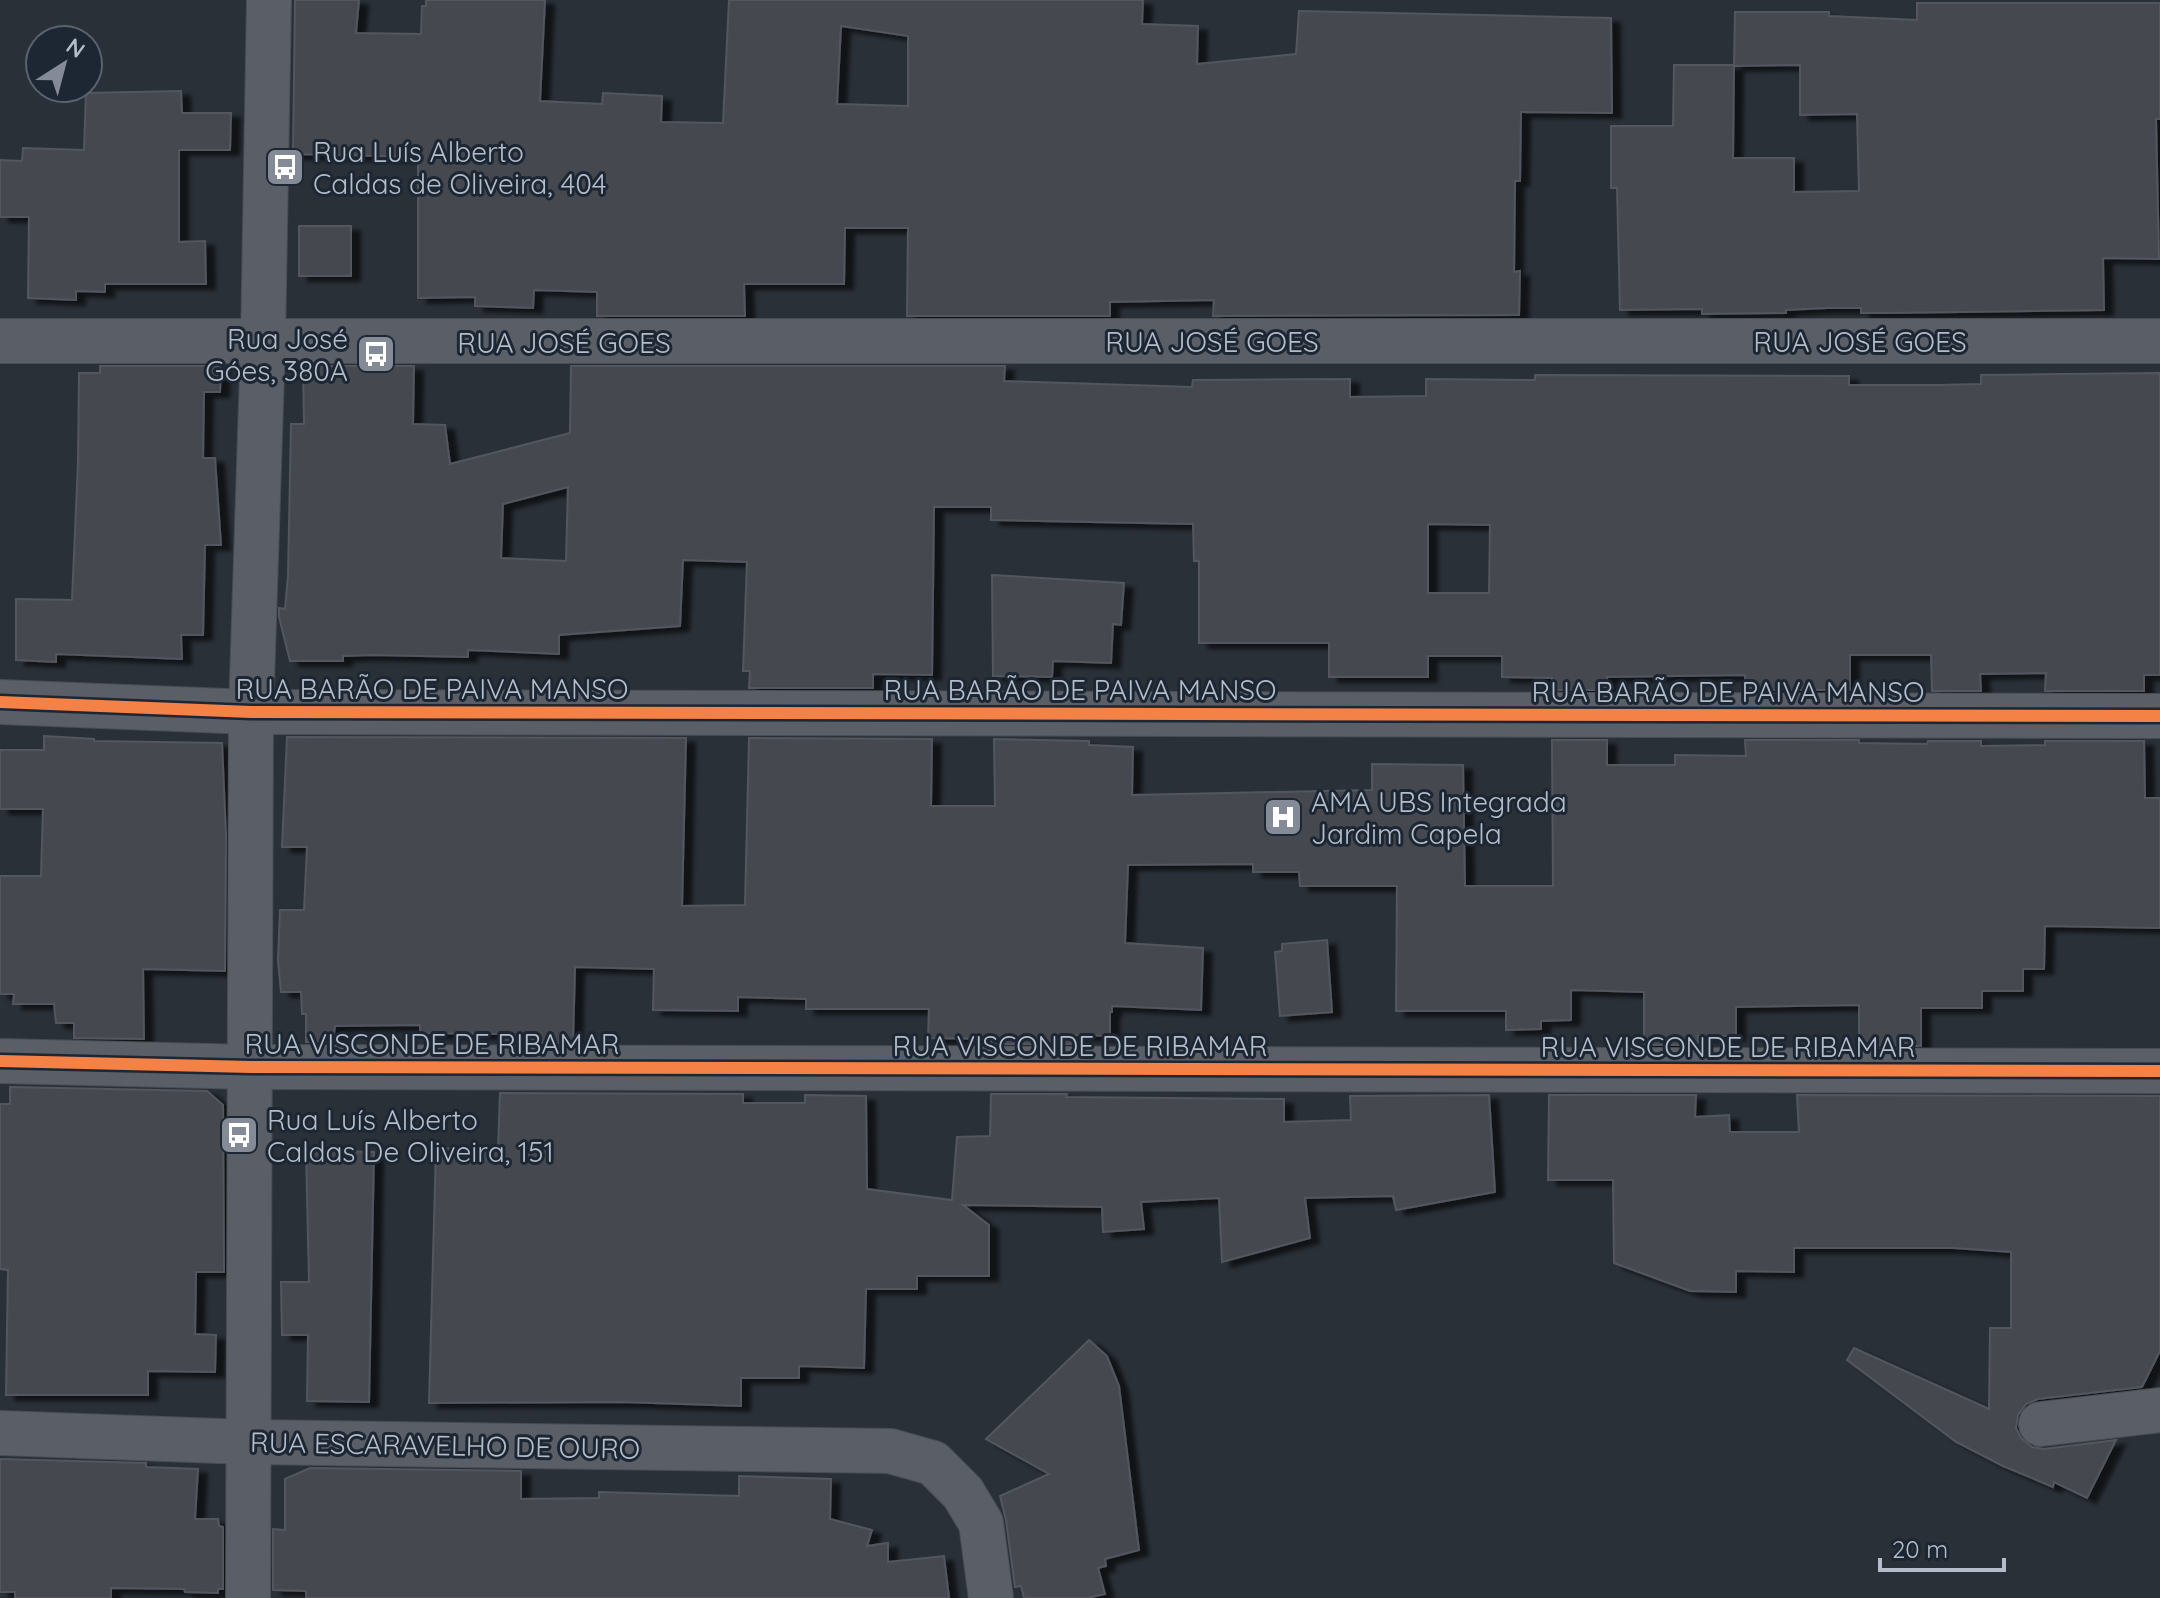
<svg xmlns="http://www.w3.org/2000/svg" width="2160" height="1598" viewBox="0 0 2160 1598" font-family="Quicksand,sans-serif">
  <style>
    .building { fill: #444950; stroke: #52575f; stroke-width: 2; fill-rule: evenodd; filter: url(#shadow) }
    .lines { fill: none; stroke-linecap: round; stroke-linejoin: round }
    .minor-casing { stroke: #484c53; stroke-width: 46 }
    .minor { stroke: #5a5e66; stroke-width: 44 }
    .cycleway-casing { stroke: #1d2633; stroke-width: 17 }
    .cycleway { stroke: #f48246; stroke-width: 12 }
    .labels { text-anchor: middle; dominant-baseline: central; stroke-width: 6; stroke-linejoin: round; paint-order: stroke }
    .poi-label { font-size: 28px; fill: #b4bcc9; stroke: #1d2633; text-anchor: start }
    .street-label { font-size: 28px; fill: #b4bcc9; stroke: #1d2633 }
  </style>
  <defs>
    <filter id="shadow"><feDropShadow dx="9" dy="5" stdDeviation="2" flood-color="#0009"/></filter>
  </defs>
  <rect width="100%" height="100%" fill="#2a3038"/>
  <!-- building -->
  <g class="building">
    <path d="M295 0H359L356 33 421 34 422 6H426V0H545L540 101 602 104 603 93 662 96 661 122 723 123 729 0H1143L1142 24 1198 26 1197 64 1296 54 1299 11 1611 18 1612 113 1521 112 1520 181H1515L1514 272 1520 271 1519 315 1213 316 1214 300 1110 302V316H907L908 228H845L844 284H744L745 316H597V292L534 290 533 308 475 306V297L418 298V157L293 154ZM841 26 908 36V106L837 104Z"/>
    <path d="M1917 3H2160V119H2156L2159 259 2103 258 2104 310 1887 313H1861V308H1827L1786 310V313L1702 314V309L1620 310 1617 188H1611V126H1673L1674 65H1734L1735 12H1829V16L1917 20ZM1800 65V115L1857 114 1859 191 1794 192V158H1733L1734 66Z"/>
    <path d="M181 91 182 113H231L230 150H179V242L205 241 206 284H105V292L76 291V300L28 298 29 217H0V160L22 161 23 148 84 150 86 93Z"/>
    <rect x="299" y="226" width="52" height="50"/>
    <path d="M100 366H221L220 392H204L203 458H215L221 545H205L203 635H181L182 659 56 654V662L16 660V599L72 600 78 463 79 373H100Z"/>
    <path d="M303 366H414L413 424 445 425 450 464 570 433 571 366H1005L1004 381 1192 387 1193 380 1350 379V397L1426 396V379L1535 380V375L1849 376V385H1939L1981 384V375L2160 373V675H2144V691H2045L2046 673 1980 674 1981 691H1932L1931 655H1850V690H1745V675L1607 677V690H1552V678L1502 677V656H1428V677H1329V643H1199V561H1194L1193 524 991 520V507H934L932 675 873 674V688H749L750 671H743L747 562 683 560 680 626 559 635V654L468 650V657L372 655 343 656V661H290L279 617V608L285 609 288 576 291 424H304ZM568 487 566 561 501 558 503 504ZM1428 524 1490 525 1489 593H1428Z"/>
    <path d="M992 575 1124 583 1121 625 1113 624 1111 663 1053 661 1052 677 993 676Z"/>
    <path d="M44 736 94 739V741L222 743 226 836 225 971 143 969 144 1039 74 1038V1023H56L54 1004H13L14 994H0V876H41L43 809H0V750H44Z"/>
    <path d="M287 737 686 738 682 906 745 905 749 738 932 739 931 806H995L994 739 1089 741V745L1133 747 1132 795 1372 790V764L1463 765 1465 886H1553L1552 740H1607V765H1675V755L1746 756 1745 740H1859V743L1927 744 1928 741H1981V746L2045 745V741H2144L2145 798H2160V928L2045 926 2044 969H2023V991H1982V1008H1921V1046L1859 1045V1005L1736 1007V1036H1698V1045H1644V992L1571 990V1020L1541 1021V1029L1506 1030V1011H1396L1397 886H1300L1299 872H1253V864L1128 865 1125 943 1203 948 1201 1010 1112 1006V1012H1110V1036L1071 1035V1044H991V1039L928 1038 929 1009H806V999L738 997V1011L653 1010 654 969 575 967 573 1043H501L502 1034 420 1033V1025L335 1026 333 1042H306V1014H302L301 992H281L278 960 280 910H304L307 847H282Z"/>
    <path d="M1327 940 1332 1012 1280 1016 1275 952 1282 951V944Z"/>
    <path d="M10 1087 207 1091 223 1105 224 1272H196L195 1334 216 1335 215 1372 148 1371V1395H6L8 1270 0 1269V1104H10Z"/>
    <path d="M500 1093 743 1094V1103H805V1095L866 1096 867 1189 952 1200 957 1137 990 1136 991 1094H1067L1066 1097 1284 1099V1122L1351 1120 1350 1096 1489 1095 1495 1192 1396 1210 1393 1196 1305 1198 1310 1238 1222 1262 1219 1198 1141 1202 1144 1229 1103 1232 1102 1207 963 1205 989 1225V1276H917V1289H866L864 1368 799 1366V1378H741V1406L622 1402 429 1403 436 1148 498 1150Z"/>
    <path d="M1549 1095H1696L1695 1117 1729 1115 1730 1132H1799L1797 1095 2160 1096V1351L2142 1387 2038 1399 2026 1404 2018 1415 2016 1428 2021 1438 2032 1447 2044 1449 2116 1440 2087 1498 2054 1482 2053 1487 2003 1466 1956 1442 1847 1360 1854 1348 1989 1409 1990 1328H2011V1252L1953 1248H1794V1272L1736 1271V1292L1690 1291 1614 1263 1613 1180H1548Z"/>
    <path d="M306 1150 374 1152 369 1402 307 1401 308 1335H282L281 1282H309Z"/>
    <path d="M1089 1340 1107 1356 1119 1386 1139 1550 1105 1559 1106 1566 1098 1568 1105 1594 1087 1598H1024L1021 1586 1015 1587 1006 1520 1000 1496 1049 1474 986 1439Z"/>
    <path d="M0 1459 146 1463V1467L198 1469 195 1519H218L219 1526 223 1527V1589H218V1593L185 1592 184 1589 111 1588V1598H15V1592H0Z"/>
    <path d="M310 1468 521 1471V1499L599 1498V1492L739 1496V1476L831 1479 830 1519 872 1530 867 1546 888 1543V1562L944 1556 949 1598H306V1591L273 1590V1529L285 1530V1479Z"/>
  </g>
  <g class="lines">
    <defs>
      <g id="minor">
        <path d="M0 341H2160"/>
        <path d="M0 702 251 712 2160 716"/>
        <path d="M0 1061 251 1067 2160 1071"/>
        <path d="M2041 1424 2160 1410"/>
        <path d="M0 1433 247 1442 890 1451 933 1463 963 1493 981 1523 991 1598"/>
        <path d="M248 1598 251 712 263 342 269 0"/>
      </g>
    </defs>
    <!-- minor casing -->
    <use href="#minor" class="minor-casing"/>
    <!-- minor -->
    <use href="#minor" class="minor"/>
    <defs>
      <g id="cycleway">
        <path d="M0 702 251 712 2160 716"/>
        <path d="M0 1061 251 1067 2160 1071"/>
      </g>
    </defs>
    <!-- cycleway casing -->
    <use href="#cycleway" class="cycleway-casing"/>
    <!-- cycleway -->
    <use href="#cycleway" class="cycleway"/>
  </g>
  <!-- icons -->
  <defs>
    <symbol id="bus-square" viewBox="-11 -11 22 22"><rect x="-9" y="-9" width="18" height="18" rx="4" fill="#848b96" stroke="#1d2633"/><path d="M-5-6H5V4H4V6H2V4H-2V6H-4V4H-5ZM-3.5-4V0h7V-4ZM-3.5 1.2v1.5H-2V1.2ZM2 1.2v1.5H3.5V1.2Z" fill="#fff"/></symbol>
    <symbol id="hospital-square" viewBox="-11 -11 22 22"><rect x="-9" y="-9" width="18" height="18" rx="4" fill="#848b96" stroke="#1d2633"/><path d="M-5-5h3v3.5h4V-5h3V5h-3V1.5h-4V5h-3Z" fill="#fff"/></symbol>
  </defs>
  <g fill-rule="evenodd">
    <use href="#bus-square" x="263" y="145" width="44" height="44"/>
    <use href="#bus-square" x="354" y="332" width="44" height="44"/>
    <use href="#hospital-square" x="1261" y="795" width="44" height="44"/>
    <use href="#bus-square" x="217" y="1113" width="44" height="44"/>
  </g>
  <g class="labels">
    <!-- poi labels -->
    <g class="poi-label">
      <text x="313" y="151">Rua Luís Alberto<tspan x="313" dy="32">Caldas de Oliveira, 404</tspan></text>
      <text x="348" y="338" text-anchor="end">Rua José<tspan x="348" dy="32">Góes, 380A</tspan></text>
      <text x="1311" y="801">AMA UBS Integrada<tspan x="1311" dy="32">Jardim Capela</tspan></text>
      <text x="267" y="1119">Rua Luís Alberto<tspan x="267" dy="32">Caldas De Oliveira, 151</tspan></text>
    </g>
    <!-- street labels -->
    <g class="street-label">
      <text x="1212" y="341">RUA JOSÉ GOES</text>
      <text x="1860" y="341">RUA JOSÉ GOES</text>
      <text x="564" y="342">RUA JOSÉ GOES</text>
      <text x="432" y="688">RUA BARÃO DE PAIVA MANSO</text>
      <text x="1080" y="689">RUA BARÃO DE PAIVA MANSO</text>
      <text x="1728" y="691">RUA BARÃO DE PAIVA MANSO</text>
      <text x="432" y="1043">RUA VISCONDE DE RIBAMAR</text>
      <text x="1080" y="1045">RUA VISCONDE DE RIBAMAR</text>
      <text x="1728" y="1046">RUA VISCONDE DE RIBAMAR</text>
      <text transform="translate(445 1445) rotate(1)">RUA ESCARAVELHO DE OURO</text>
    </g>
  </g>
  <!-- north arrow -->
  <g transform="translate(64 64) rotate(36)"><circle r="38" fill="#1d2633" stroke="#59626f" stroke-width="2"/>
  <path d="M0-6L14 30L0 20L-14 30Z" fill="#848b96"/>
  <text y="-12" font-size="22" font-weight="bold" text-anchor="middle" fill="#b4bcc9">N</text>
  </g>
  <!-- scale -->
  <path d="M1880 1558v12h124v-12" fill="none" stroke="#b4bcc9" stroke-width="4"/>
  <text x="1892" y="1558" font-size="24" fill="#b4bcc9" stroke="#1d2633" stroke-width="6" paint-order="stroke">20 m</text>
</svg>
